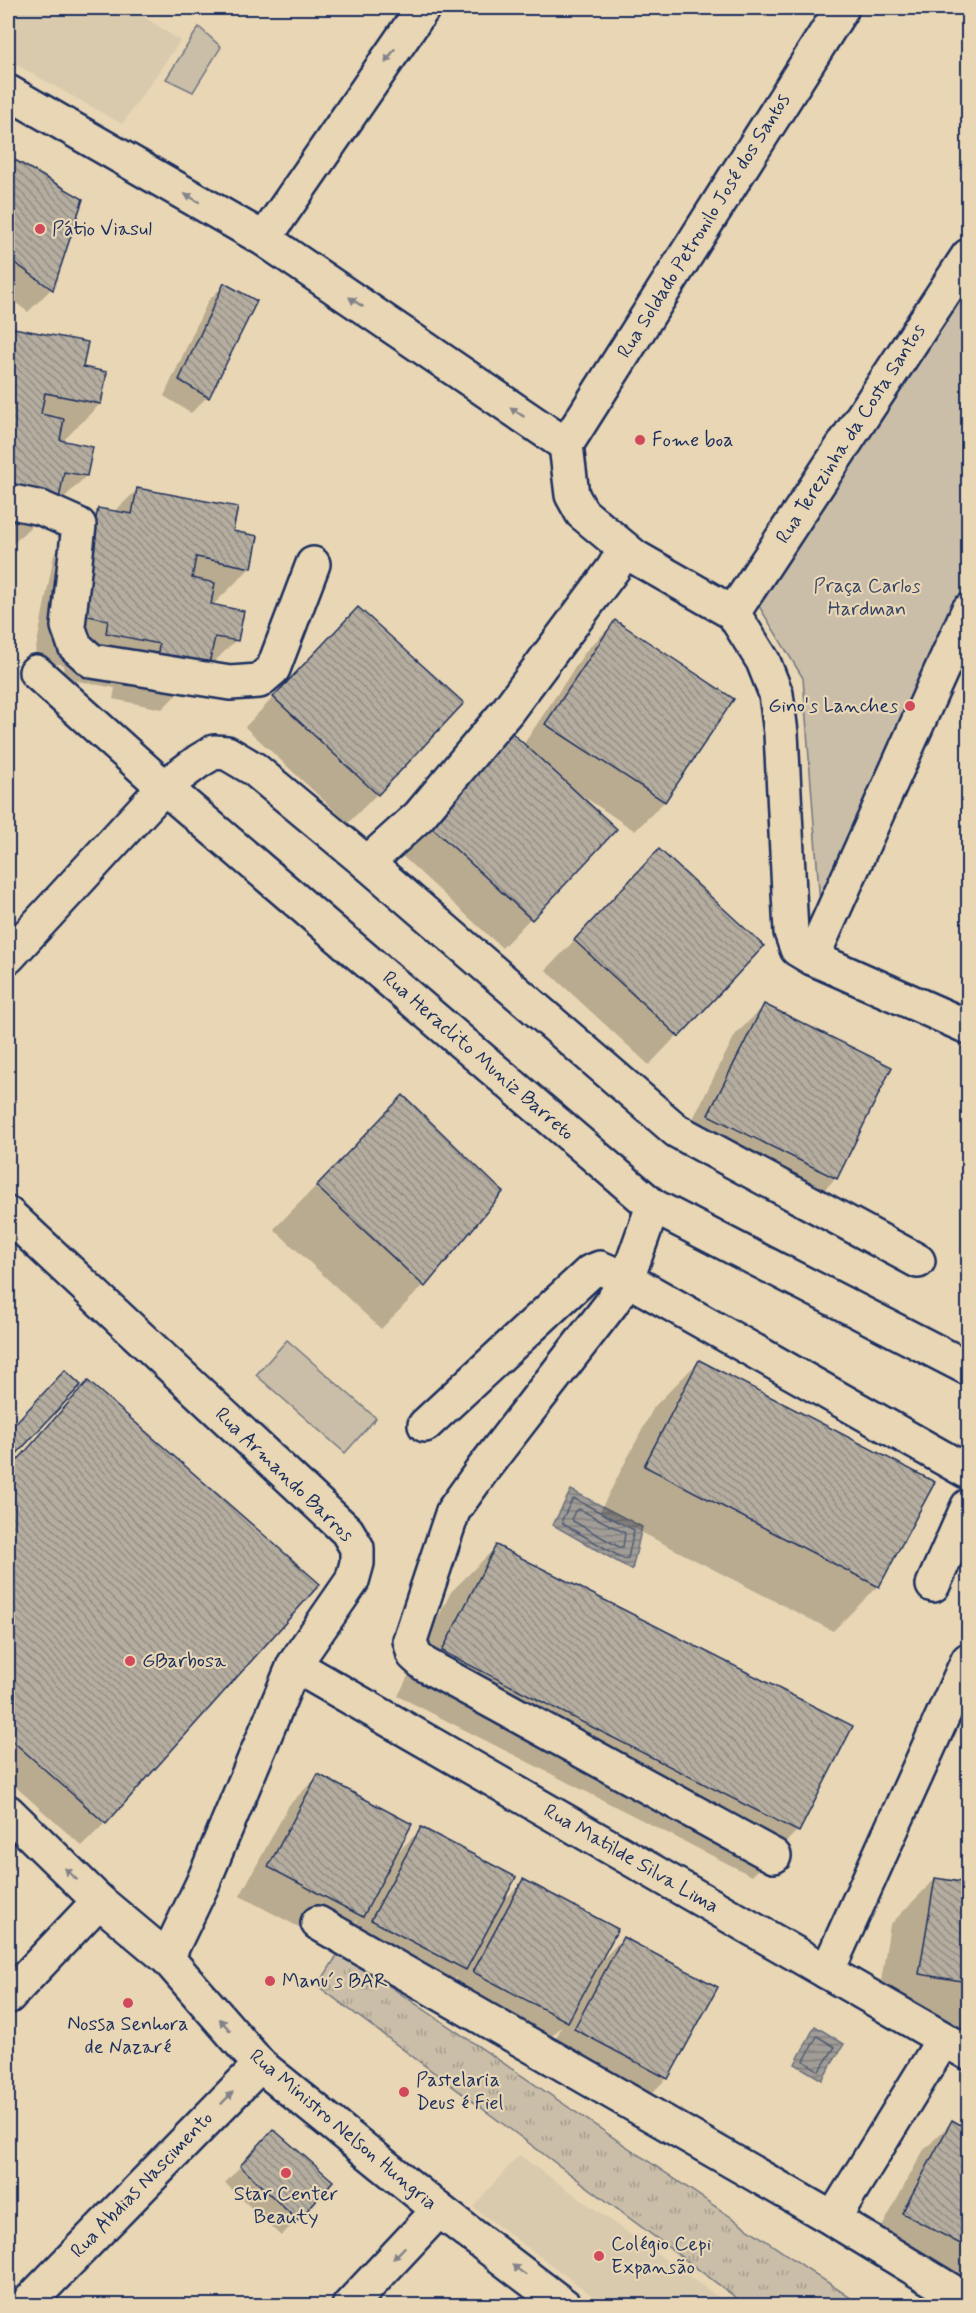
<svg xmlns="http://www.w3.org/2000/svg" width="976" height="2313" viewBox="0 0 976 2313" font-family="Mynerve,sans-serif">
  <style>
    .built { fill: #d9caae }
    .grass { fill: url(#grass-tufts); stroke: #727683; stroke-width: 1.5 }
    .park { fill: #cabea8; stroke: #727683; stroke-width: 1.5 }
    .water { fill: url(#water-rules); stroke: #6b7180; stroke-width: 1.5 }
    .shadow { fill: #0003 }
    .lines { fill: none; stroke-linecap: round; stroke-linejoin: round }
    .shore { stroke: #515b74; stroke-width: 1.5 }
    .building { fill: url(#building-back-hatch); stroke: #1b2f5e; stroke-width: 1.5 }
    .minor-casing { stroke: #1b2f5e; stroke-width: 38 }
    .minor { stroke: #e8d6b4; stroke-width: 33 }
    .oneway { fill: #828289 }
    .poi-dot { fill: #d1495b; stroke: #e8d6b4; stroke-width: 2 }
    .labels { text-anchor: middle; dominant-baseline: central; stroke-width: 4.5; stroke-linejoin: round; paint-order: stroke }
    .street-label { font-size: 20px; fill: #1b2f5e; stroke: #e8d6b4 }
    .poi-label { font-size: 20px; fill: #1b2f5e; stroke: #e8d6b4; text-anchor: start }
    .park-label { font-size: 20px; fill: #354469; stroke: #e8d6b4 }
  </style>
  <defs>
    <pattern id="grass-tufts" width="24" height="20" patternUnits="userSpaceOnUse" patternTransform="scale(1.5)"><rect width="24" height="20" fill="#cabea8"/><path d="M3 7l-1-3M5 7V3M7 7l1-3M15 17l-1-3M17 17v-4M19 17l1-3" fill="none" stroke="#a39b8c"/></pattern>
    <pattern id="water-rules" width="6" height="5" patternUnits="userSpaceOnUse" patternTransform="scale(1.5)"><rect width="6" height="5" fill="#a19d96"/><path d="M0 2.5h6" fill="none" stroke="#82807e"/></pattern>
    <pattern id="building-back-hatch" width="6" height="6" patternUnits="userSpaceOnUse" patternTransform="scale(1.5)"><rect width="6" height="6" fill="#b5ad9f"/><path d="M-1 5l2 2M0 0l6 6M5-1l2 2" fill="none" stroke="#928d85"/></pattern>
  </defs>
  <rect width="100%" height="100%" fill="#e8d6b4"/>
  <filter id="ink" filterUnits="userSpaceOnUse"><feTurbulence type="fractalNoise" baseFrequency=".0167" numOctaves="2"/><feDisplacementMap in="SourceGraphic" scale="12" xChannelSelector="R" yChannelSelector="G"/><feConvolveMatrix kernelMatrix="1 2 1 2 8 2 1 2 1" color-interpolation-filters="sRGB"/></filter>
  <g filter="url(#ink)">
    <!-- built -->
    <g class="built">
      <path d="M8 8H131L180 41 122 124 8 60Z"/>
      <path d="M519 2155 729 2305H605L473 2207Z"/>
    </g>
    <!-- grass -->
    <path class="grass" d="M339 1952 861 2305H746L318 1986Z"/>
    <!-- park -->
    <g class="park">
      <path d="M199 27 221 47 193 92 166 79Z"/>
      <path d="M968 266V604L822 930 803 678 754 598Z"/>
      <path d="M287 1340 376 1418 345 1453 256 1375Z"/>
    </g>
    <!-- water -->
    <g class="water">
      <path d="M571 1490 642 1527 632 1570 553 1525Z"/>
      <path d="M815 2026 844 2044 822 2080 795 2064Z"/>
    </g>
    <!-- shadow -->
    <g class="shadow">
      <path d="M8 158 81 200 51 289 28 312 8 297Z"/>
      <path d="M224 285 207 397 191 413 164 396 208 301Z"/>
      <path d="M8 328 86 343 81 369 100 404 62 442 86 476 41 521 37 520 12 545 8 544Z"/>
      <path d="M138 489 231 533 250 568 212 606 236 640 191 685 187 684 162 709 113 699 115 688 62 678 64 665 34 659 54 555 99 510 114 512Z"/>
      <path d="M358 609 377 794 348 823 245 727Z"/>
      <path d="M615 622 664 802 635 831 577 792 576 794 615 829 502 948 399 853 523 745 586 651Z"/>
      <path d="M659 851 762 946 649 1065 546 970Z"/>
      <path d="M764 1006 836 1178 807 1207 680 1145 735 1035Z"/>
      <path d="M361 1140 501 1192 423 1286 381 1329 274 1229Z"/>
      <path d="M699 1361 878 1586 833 1631 600 1511 654 1407Z"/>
      <path d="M88 1383 318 1585 105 1823 82 1846 8 1780V1471Z"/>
      <path d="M496 1547 797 1831 752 1876 398 1696 451 1592Z"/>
      <path d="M318 1776 395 1855 421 1829 501 1903 524 1881 599 1963 623 1938 667 2078 638 2107 546 2058 562 2026 538 2050 445 2001 457 1977 436 1998 343 1949 358 1919 333 1945 240 1896 289 1805Z"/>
      <path d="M935 1879 968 1885V2034L875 2019 890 1925Z"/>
      <path d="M952 2122 968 2131V2290L874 2242 923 2151Z"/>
      <path d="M273 2131 297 2220 281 2236 225 2183Z"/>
    </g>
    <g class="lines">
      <!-- shore -->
      <g class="shore">
        <path d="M575 1499 634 1530 628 1558 624 1559 563 1524 562 1520 572 1500Z"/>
        <path d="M579 1509 625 1533 623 1547H619L573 1521 572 1518 575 1511Z"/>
        <path d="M817 2036 835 2047 819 2071 804 2061Z"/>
      </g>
    </g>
    <!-- building -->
    <g class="building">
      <path d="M8 156 83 199 53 290 8 258Z"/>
      <path d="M224 283 257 301 209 398 179 380Z"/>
      <path d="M8 327 88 342 83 367 107 372 101 404 45 393 41 414 64 419 60 440 93 447 87 476 64 472 59 500 8 490Z"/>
      <path d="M137 488 238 507 233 531 258 536 252 568 196 557 192 578 215 583 211 604 244 611 238 641 215 637 209 664 158 654 159 644 106 633 108 620 78 614 98 508 132 514Z"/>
      <path d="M358 607 464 703 378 795 273 697Z"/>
      <path d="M615 620 734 699 665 802 545 724Z"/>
      <path d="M511 732 617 829 532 920 427 823Z"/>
      <path d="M659 849 764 946 679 1037 574 940Z"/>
      <path d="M764 1004 892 1067 837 1179 708 1115Z"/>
      <path d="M403 1095 503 1192 425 1287 316 1186Z"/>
      <path d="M699 1360 935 1482 879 1587 644 1466Z"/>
      <path d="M65 1370 81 1385 8 1463V1431Z"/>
      <path d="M88 1381 320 1584 106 1824 8 1737V1471Z"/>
      <path d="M496 1545 853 1726 799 1832 442 1651Z"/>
      <path d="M318 1774 412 1824 363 1917 268 1867Z"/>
      <path d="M421 1827 516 1877 466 1970 371 1920Z"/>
      <path d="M935 1878 968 1883V1982L919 1974Z"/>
      <path d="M523 1879 618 1929 568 2022 473 1972Z"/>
      <path d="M623 1937 718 1987 668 2079 574 2029Z"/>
      <path d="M952 2120 968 2129V2248L902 2213Z"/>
      <path d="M273 2129 333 2181 298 2221 240 2166Z"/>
    </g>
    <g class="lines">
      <defs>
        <g id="minor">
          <path d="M8 92 264 239 566 445 572 495 582 513 635 557 733 613 763 661 776 694 781 733 791 932 797 949 812 958 968 1027"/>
          <path d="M264 239 423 8"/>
          <path d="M566 445 842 8"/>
          <path d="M8 501 41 508 79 525 68 626 75 646 92 661 230 683 259 681 273 669 313 564"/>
          <path d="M733 613 968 256"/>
          <path d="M36 672 164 787 653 1206 968 1368"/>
          <path d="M367 863 419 816 508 710 613 569 625 549"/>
          <path d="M8 957 164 787 199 761 214 752 227 753 254 769 367 863 677 1131 918 1261"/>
          <path d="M812 958 968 611"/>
          <path d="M653 1206 627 1279 611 1304 483 1469 453 1511 410 1640 414 1655 424 1664 774 1856"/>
          <path d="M8 1214 347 1531 357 1548V1563L352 1581 294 1665 202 1885 167 1958"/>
          <path d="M425 1425 590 1272 600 1268 627 1279 968 1472"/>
          <path d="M933 1585 968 1506"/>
          <path d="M294 1665 968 2053"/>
          <path d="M8 1812 99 1901 167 1958 260 2065 439 2210 565 2306"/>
          <path d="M318 1923 833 2219 968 2301"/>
          <path d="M827 1972 968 1660"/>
          <path d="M8 1997 99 1901"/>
          <path d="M833 2219 943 2040"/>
          <path d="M25 2306 260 2065"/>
          <path d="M349 2306 439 2210"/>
        </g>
      </defs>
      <!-- minor casing -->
      <use href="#minor" class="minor-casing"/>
      <!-- minor -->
      <use href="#minor" class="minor"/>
    </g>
    <!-- one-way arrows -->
    <defs><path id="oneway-solid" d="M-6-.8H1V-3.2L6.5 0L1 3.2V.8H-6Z" transform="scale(1.5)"/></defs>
    <g class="oneway">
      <use href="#oneway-solid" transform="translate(390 56) rotate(124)"/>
      <use href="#oneway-solid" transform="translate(192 198) rotate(-150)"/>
      <use href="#oneway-solid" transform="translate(356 302) rotate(-146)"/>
      <use href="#oneway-solid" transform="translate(517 412) rotate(-146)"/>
      <use href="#oneway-solid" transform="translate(71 1874) rotate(-136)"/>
      <use href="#oneway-solid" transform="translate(225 2025) rotate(-131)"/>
      <use href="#oneway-solid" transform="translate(227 2098) rotate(-46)"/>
      <use href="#oneway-solid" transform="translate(399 2253) rotate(134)"/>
      <use href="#oneway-solid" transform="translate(519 2270) rotate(-143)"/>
    </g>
  </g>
  <!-- markers -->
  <g class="poi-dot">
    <circle cx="40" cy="229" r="6"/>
    <circle cx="640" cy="440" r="6"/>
    <circle cx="910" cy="706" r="6"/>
    <circle cx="130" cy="1661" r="6"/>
    <circle cx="270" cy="1981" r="6"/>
    <circle cx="128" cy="2003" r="6"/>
    <circle cx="404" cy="2092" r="6"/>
    <circle cx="286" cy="2173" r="6"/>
    <circle cx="599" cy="2256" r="6"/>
  </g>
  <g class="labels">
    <!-- street labels -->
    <g class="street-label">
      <text transform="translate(704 226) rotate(-58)">Rua Soldado Petronilo José dos Santos</text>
      <text transform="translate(851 434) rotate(-57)">Rua Terezinha da Costa Santos</text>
      <text transform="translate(478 1056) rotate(41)">Rua Heraclito Muniz Barreto</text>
      <text transform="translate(284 1475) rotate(44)">Rua Armando Barros</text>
      <text transform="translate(631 1859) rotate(30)">Rua Matilde Silva Lima</text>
      <text transform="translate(343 2130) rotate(40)">Rua Ministro Nelson Hungria</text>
      <text transform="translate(142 2185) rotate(-46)">Rua Abdias Nascimento</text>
    </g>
    <!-- poi labels -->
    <g class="poi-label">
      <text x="52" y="229">Pátio Viasul</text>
      <text x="652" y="440">Fome boa</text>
      <text x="898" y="706" text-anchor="end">Gino's Lanches</text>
      <text x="142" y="1661">GBarbosa</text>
      <text x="282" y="1981">Manu´s BAR</text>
      <text x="128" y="2024" text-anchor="middle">Nossa Senhora<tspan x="128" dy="23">de Nazaré</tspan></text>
      <text x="416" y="2080">Pastelaria<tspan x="416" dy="23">Deus é Fiel</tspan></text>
      <text x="286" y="2194" text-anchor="middle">Star Center<tspan x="286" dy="23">Beauty</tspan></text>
      <text x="611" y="2244">Colégio Cepi<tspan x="611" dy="23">Expansão</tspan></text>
    </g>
    <!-- park labels -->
    <g class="park-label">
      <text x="867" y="586">Praça Carlos<tspan x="867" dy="23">Hardman</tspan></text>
    </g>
  </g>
  <!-- margin -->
  <rect width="976" height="2313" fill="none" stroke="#e8d6b4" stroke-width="30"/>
  <rect x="15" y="15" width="946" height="2283" fill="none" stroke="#1b2f5e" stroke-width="2" filter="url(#ink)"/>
</svg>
